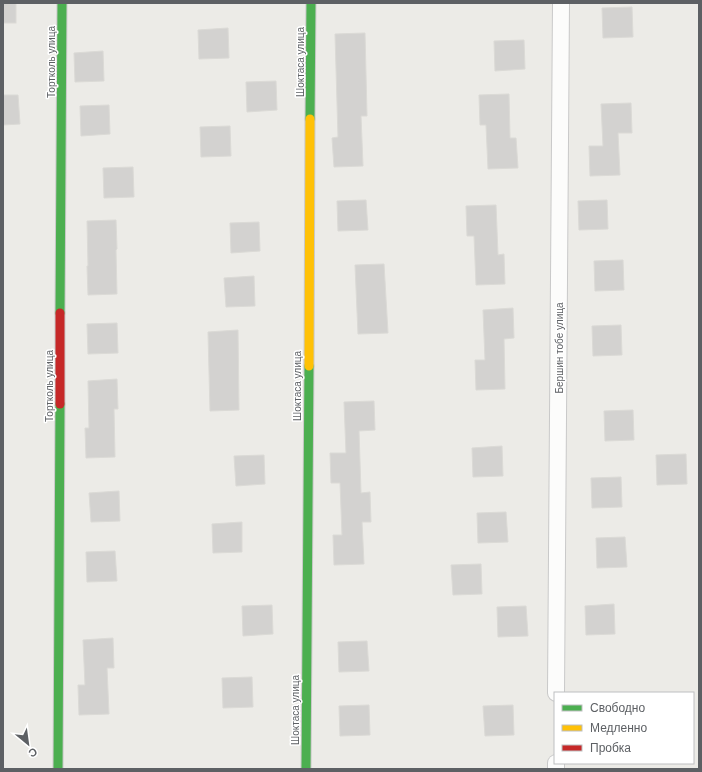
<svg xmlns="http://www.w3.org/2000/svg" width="702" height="772" viewBox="0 0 702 772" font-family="Helvetica,sans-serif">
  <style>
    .building { fill: #d3d2d0; stroke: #dbdad6 }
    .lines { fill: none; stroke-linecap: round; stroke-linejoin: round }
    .street-casing { stroke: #c9c9c9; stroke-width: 18 }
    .fast-casing { stroke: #c9c9c8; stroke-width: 11 }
    .slow-casing { stroke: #c9c9c8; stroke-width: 11 }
    .jam-casing { stroke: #c9c9c8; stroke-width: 11 }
    .street { stroke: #fcfcfb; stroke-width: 16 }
    .fast { stroke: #4caf50; stroke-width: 9 }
    .slow { stroke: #ffc107; stroke-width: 9 }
    .jam { stroke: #c62828; stroke-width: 9 }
    .labels { text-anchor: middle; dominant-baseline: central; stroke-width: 3; stroke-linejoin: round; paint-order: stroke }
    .street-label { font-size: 10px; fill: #5d6064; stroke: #fff }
  </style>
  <rect width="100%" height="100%" fill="#ecebe7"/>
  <!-- building -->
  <g class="building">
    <rect x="3" y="3" width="13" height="20"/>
    <path d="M632 7 633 37 603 38 602 8Z"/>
    <path d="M228 28 229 58 199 59 198 30Z"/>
    <path d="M365 33 367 116H361L363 166 334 167 332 138 338 137 335 34Z"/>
    <path d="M524 40 525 69 495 71 494 41Z"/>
    <path d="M103 51 104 81 75 82 74 53Z"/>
    <path d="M276 81 277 110 247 112 246 82Z"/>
    <path d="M509 94 510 138H516L518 168 488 169 486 125H480L479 95Z"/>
    <path d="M3 95H18L20 124 3 125Z"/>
    <path d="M631 103 632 133H618L620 175 590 176 589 146H603L601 104Z"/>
    <path d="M109 105 110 134 81 136 80 106Z"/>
    <path d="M230 126 231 156 201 157 200 127Z"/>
    <path d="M133 167 134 197 104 198 103 168Z"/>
    <path d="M366 200 368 230 338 231 337 201Z"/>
    <path d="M607 200 608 229 579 230 578 201Z"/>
    <path d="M496 205 498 255 504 254 505 284 476 285 474 236H467L466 206Z"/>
    <path d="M116 220 117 249 116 250 117 294 88 295 87 266H88L87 221Z"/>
    <path d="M259 222 260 251 231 253 230 223Z"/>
    <path d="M623 260 624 290 595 291 594 261Z"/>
    <path d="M384 264 388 333 358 334 355 265Z"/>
    <path d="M254 276 255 306 226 307 224 278Z"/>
    <path d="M513 308 514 338 504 339 505 389 476 390 475 360H485L483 310Z"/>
    <path d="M117 323 118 353 88 354 87 324Z"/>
    <path d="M621 325 622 355 593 356 592 326Z"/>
    <path d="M238 330 239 410 210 411 208 332Z"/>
    <path d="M117 379 118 409H114L115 457 86 458 85 428H89L88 381Z"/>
    <path d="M374 401 375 430 359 431 361 493 370 492 371 522H362L364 564 334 565 333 535H342L340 483H331L330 453H346L344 402Z"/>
    <path d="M633 410 634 440 605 441 604 411Z"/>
    <path d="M502 446 503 476 473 477 472 448Z"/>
    <path d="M686 454 687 484 657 485 656 455Z"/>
    <path d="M264 455 265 484 236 486 234 456Z"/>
    <path d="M621 477 622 507 592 508 591 478Z"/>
    <path d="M119 491 120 521 91 522 89 493Z"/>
    <path d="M506 512 508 542 478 543 477 513Z"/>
    <path d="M242 522V552L213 553 212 524Z"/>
    <path d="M625 537 627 567 597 568 596 538Z"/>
    <path d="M115 551 117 581 87 582 86 552Z"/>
    <path d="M481 564 482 594 453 595 451 565Z"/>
    <path d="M614 604 615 634 586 635 585 606Z"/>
    <path d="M272 605 273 634 243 636 242 606Z"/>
    <path d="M526 606 528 636 498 637 497 607Z"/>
    <path d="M113 638 114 668H107L109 714 79 715 78 685H85L83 640Z"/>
    <path d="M367 641 369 671 339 672 338 642Z"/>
    <path d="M252 677 253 707 223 708 222 678Z"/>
    <path d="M369 705 370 735 340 736 339 706Z"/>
    <path d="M513 705 514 735 485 736 483 706Z"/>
  </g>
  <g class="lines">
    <defs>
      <g id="street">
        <path d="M556 693 561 3"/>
        <path d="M556 769V763"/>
      </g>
      <g id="fast">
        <path d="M310 119 311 3"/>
        <path d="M60 313 62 3"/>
        <path d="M58 769 60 404"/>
        <path d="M306 769 309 366"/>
      </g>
      <path id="slow" d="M309 366 310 119"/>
      <path id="jam" d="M60 404V313"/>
    </defs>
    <!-- street casing -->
    <use href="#street" class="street-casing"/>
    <!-- fast casing -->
    <use href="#fast" class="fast-casing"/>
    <!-- slow casing -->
    <use href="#slow" class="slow-casing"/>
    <!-- jam casing -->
    <use href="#jam" class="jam-casing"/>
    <!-- street -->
    <use href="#street" class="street"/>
    <!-- fast -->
    <use href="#fast" class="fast"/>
    <!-- slow -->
    <use href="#slow" class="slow"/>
    <!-- jam -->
    <use href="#jam" class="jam"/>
  </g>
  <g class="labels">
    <!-- street labels -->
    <g class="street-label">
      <text transform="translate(51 62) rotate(-90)">Тортколь улица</text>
      <text transform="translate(300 62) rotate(-90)">Шоктаса улица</text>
      <text transform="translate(559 348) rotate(-90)">Бершин тобе улица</text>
      <text transform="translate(49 386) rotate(-90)">Тортколь улица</text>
      <text transform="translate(297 386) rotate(-90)">Шоктаса улица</text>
      <text transform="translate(295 710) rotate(-90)">Шоктаса улица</text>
    </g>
  </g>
  <!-- border -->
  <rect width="702" height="772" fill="none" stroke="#5d6064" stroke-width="8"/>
  <!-- legend -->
  <rect x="554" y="692" width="140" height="72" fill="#ffffff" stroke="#bebfc1"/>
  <rect x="562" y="705" width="20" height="6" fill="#4caf50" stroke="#bebfc1"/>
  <text x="590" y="712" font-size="12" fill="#5d6064">Свободно</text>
  <rect x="562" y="725" width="20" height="6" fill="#ffc107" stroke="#bebfc1"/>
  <text x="590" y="732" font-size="12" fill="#5d6064">Медленно</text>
  <rect x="562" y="745" width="20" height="6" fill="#c62828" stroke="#bebfc1"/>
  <text x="590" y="752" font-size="12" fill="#5d6064">Пробка</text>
  <!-- north arrow -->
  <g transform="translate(28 744) rotate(151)" stroke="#ffffff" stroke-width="3" paint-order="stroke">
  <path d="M0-3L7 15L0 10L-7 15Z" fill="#5d6064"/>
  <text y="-6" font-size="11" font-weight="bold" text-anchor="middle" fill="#5d6064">С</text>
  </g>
</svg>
